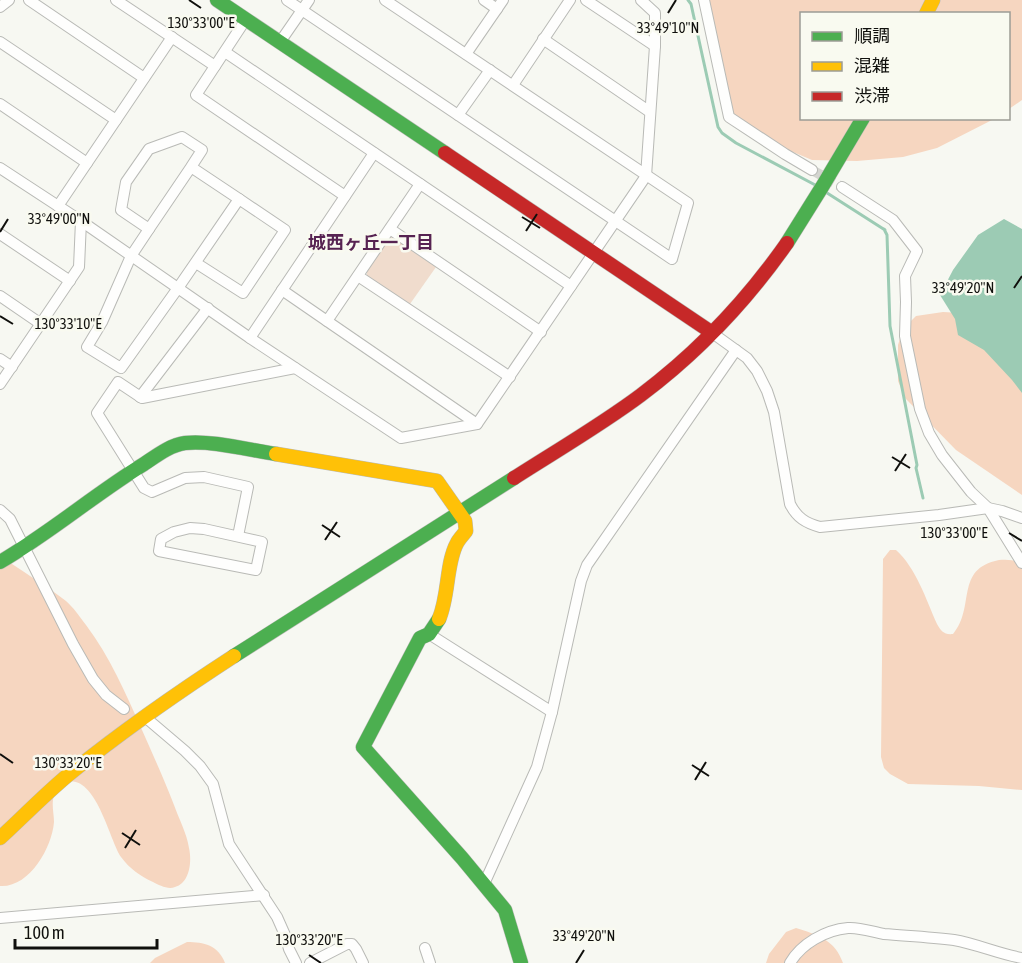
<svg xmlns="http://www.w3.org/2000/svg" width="1022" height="963" viewBox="0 0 1022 963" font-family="'Asap Condensed','Noto Sans JP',sans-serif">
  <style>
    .green { fill: #f0dccd }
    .forest { fill: #f6d6c0 }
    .water { fill: #9ccbb4 }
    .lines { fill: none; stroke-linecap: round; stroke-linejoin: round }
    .stream { stroke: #9ccbb4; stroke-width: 3 }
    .street-tunnel { stroke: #d4d5d0; stroke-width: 10; stroke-dasharray: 10 5; stroke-linecap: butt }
    .street-casing { stroke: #b9bab6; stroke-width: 12 }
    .fast-casing { stroke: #b9bab6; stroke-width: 15 }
    .slow-casing { stroke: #b9bab6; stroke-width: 15 }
    .jam-casing { stroke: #b9bab6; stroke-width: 15 }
    .street { stroke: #fefefd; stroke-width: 10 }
    .fast { stroke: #4caf50; stroke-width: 14 }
    .slow { stroke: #ffc107; stroke-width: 14 }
    .jam { stroke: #c62828; stroke-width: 14 }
    .ticks { fill: none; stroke: #10100d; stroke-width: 2 }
    .labels { text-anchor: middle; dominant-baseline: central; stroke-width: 5; stroke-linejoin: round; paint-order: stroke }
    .neighbourhood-label { font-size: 18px; font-weight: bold; fill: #572352; stroke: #f9faf0 }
    .ticks-label { font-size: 15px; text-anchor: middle; fill: #10100d; stroke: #f9faf0; stroke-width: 5; stroke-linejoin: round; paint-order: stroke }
  </style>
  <rect width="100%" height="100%" fill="#f7f8f2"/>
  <!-- green -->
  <path class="green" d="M392 237 436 267 410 304 367 276V272L389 238Z"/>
  <!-- forest -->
  <g class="forest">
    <path d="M707 0H1022V100L1009 109 1008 14H802V118L994 119 937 148 903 157 857 161 812 160 793 152H784L731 114Z"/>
    <path d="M943 312 962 313 1022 354V495L956 450 905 398 898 381V345L902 332 909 323 916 316Z"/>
    <path d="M890 550H896C916 568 926 599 937 624 941 631 944 635 953 634 976 607 954 569 999 560 1008 559 1015 560 1022 564V790L979 786 908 784 890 774 884 768 881 757 883 559Z"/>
    <path d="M0 558 9 562C28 575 48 587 66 601 73 607 80 617 86 625 110 657 126 694 142 730 153 755 164 779 174 805 179 819 187 834 189 848 192 861 190 883 175 887 168 890 159 885 153 882 140 876 130 869 121 857 109 839 96 774 66 782 59 784 54 793 53 800 52 807 54 815 54 822 52 848 29 888 0 886Z"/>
    <path d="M796 928C818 935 835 940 843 963H766L769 954 786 932Z"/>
    <path d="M187 942C204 942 218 945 225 963H150L155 958Z"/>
  </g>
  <!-- water -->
  <path class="water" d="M1004 219 1022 229V393L1012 380 984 350 958 335 955 319 940 295 953 270 978 235Z"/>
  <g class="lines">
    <!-- stream -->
    <g class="stream">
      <path d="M688 0 691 4 718 127 722 133 736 143 819 187"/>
      <path d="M824 191 885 230 884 229 887 235 890 326 917 465 916 468 923 498"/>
    </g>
    <!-- street-tunnel -->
    <path class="street-tunnel" d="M812 170 842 187"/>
    <defs>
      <g id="street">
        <path d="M29 0 144 78"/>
        <path d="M116 0 215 66"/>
        <path d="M287 0 672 259 688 203 385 0"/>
        <path d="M484 0 497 9"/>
        <path d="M586 0 655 46"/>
        <path d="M704 0 729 117 785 154 812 170"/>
        <path d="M0 7 9 0"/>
        <path d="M246 19 196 95 345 196"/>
        <path d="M543 39 650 112"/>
        <path d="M0 42 116 120"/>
        <path d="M280 42 309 0"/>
        <path d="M225 52 571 286"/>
        <path d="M466 54 503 0"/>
        <path d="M513 85 570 0"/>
        <path d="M0 104 87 163"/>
        <path d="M458 115 490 70"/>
        <path d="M374 153 250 338 401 438 477 424 646 176 655 46V13L641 0"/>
        <path d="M191 167 149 229 121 210 126 182 149 149 182 137 202 150 191 167 239 199"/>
        <path d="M0 168 81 221 79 267 0 384"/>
        <path d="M842 187 893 220 917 251 905 276 906 302 905 336 920 409 929 433 942 455 971 492 988 508 1022 563"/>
        <path d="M58 206 172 37"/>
        <path d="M81 221 250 338"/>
        <path d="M149 229 131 256 102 322 87 347 121 368 178 288 239 199 285 230 243 293 196 263"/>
        <path d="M390 229 541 332"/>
        <path d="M0 234 70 281"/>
        <path d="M358 276 510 377"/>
        <path d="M282 290 327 321 420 184"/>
        <path d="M0 296 41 324"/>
        <path d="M327 321 477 424"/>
        <path d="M711 332 747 358 757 371 767 391 774 412 790 504C797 518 806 523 820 527L939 515 988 508 1002 511 1022 518"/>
        <path d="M0 359 12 367"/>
        <path d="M140 397 208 308"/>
        <path d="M0 510 10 519 73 644 93 679 106 695 124 709"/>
        <path d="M190 528 204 529 262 542 256 570 159 551 161 539 174 532Z"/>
        <path d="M238 536 248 487 204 477 185 478 152 492 144 488 97 413 118 382 142 398 295 368"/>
        <path d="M429 634 552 712"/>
        <path d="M145 717 185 751 200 766 213 784 229 844 277 917 285 935 289 949 296 963"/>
        <path d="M484 884 537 767 552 712 581 581 587 565 736 350"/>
        <path d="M0 918 264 895"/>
        <path d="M425 948 430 963"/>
        <path d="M310 963 347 944H352L356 949 363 963"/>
        <path d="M790 963C801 944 825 930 848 928 859 927 873 932 884 934 908 936 931 937 954 940 977 944 999 954 1022 958"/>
      </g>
      <g id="fast">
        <path d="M217 0 445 153"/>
        <path d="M787 243 822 187 863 118"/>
        <path d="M0 562C50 533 95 494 144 464 156 456 170 445 185 443 211 440 249 450 276 454"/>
        <path d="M439 619 429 634 420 638 363 747 462 858 505 910 521 963"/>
        <path d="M234 656 514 478"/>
      </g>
      <g id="slow">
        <path d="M926 14 933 0"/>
        <path d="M276 454 437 481 465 521 466 531C463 535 459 539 457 543 446 563 449 596 439 619"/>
        <path d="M0 838C23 817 44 795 68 775 121 732 177 693 234 656"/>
      </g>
      <g id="jam">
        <path d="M445 153 711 332"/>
        <path d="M514 478C556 451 601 425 641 395 697 353 747 300 787 243"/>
      </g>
    </defs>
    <!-- street casing -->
    <use href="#street" class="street-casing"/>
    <!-- fast casing -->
    <use href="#fast" class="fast-casing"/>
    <!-- slow casing -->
    <use href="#slow" class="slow-casing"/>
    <!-- jam casing -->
    <use href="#jam" class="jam-casing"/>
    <!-- street -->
    <use href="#street" class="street"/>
    <!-- fast -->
    <use href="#fast" class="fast"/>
    <!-- slow -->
    <use href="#slow" class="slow"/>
    <!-- jam -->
    <use href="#jam" class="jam"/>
  </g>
  <!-- ticks -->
  <path class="ticks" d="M189 0 201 8M668 13 676 0M522 217 540 228M526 231 537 214M0 232 8 219M1014 288 1022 276M0 316 13 324M892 457 910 468M895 471 906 454M322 525 340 537M1009 533 1022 541M325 540 337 522M0 754 13 763M692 765 709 776M695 780 706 762M122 833 140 845M125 848 136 830M309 955 321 963M576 963 584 950"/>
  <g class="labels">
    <!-- neighbourhood labels -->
    <g class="neighbourhood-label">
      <text x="371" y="242">城西ヶ丘一丁目</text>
    </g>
  </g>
  <g class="ticks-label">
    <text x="201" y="28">130°33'00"E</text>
    <text x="668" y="33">33°49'10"N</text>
    <text x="59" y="224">33°49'00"N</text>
    <text x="963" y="293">33°49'20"N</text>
    <text x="68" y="329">130°33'10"E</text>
    <text x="954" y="538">130°33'00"E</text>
    <text x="68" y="768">130°33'20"E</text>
    <text x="584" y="941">33°49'20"N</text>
    <text x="309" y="945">130°33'20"E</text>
  </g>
  <!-- legend -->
  <rect x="800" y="12" width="210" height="108" fill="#f9faf0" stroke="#9c9c95" stroke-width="1.5"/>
  <rect x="812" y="32" width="30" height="9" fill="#4caf50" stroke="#9c9c95" stroke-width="1.5"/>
  <text x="854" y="42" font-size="18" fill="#10100d">順調</text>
  <rect x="812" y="62" width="30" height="9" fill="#ffc107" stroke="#9c9c95" stroke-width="1.5"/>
  <text x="854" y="72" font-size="18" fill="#10100d">混雑</text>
  <rect x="812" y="92" width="30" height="9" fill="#c62828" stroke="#9c9c95" stroke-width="1.5"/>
  <text x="854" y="102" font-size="18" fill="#10100d">渋滞</text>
  <!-- scale -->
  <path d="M15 939v9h142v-9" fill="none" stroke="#10100d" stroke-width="3"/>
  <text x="24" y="939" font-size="18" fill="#10100d" stroke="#f9faf0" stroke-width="4.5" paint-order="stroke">100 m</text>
</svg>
